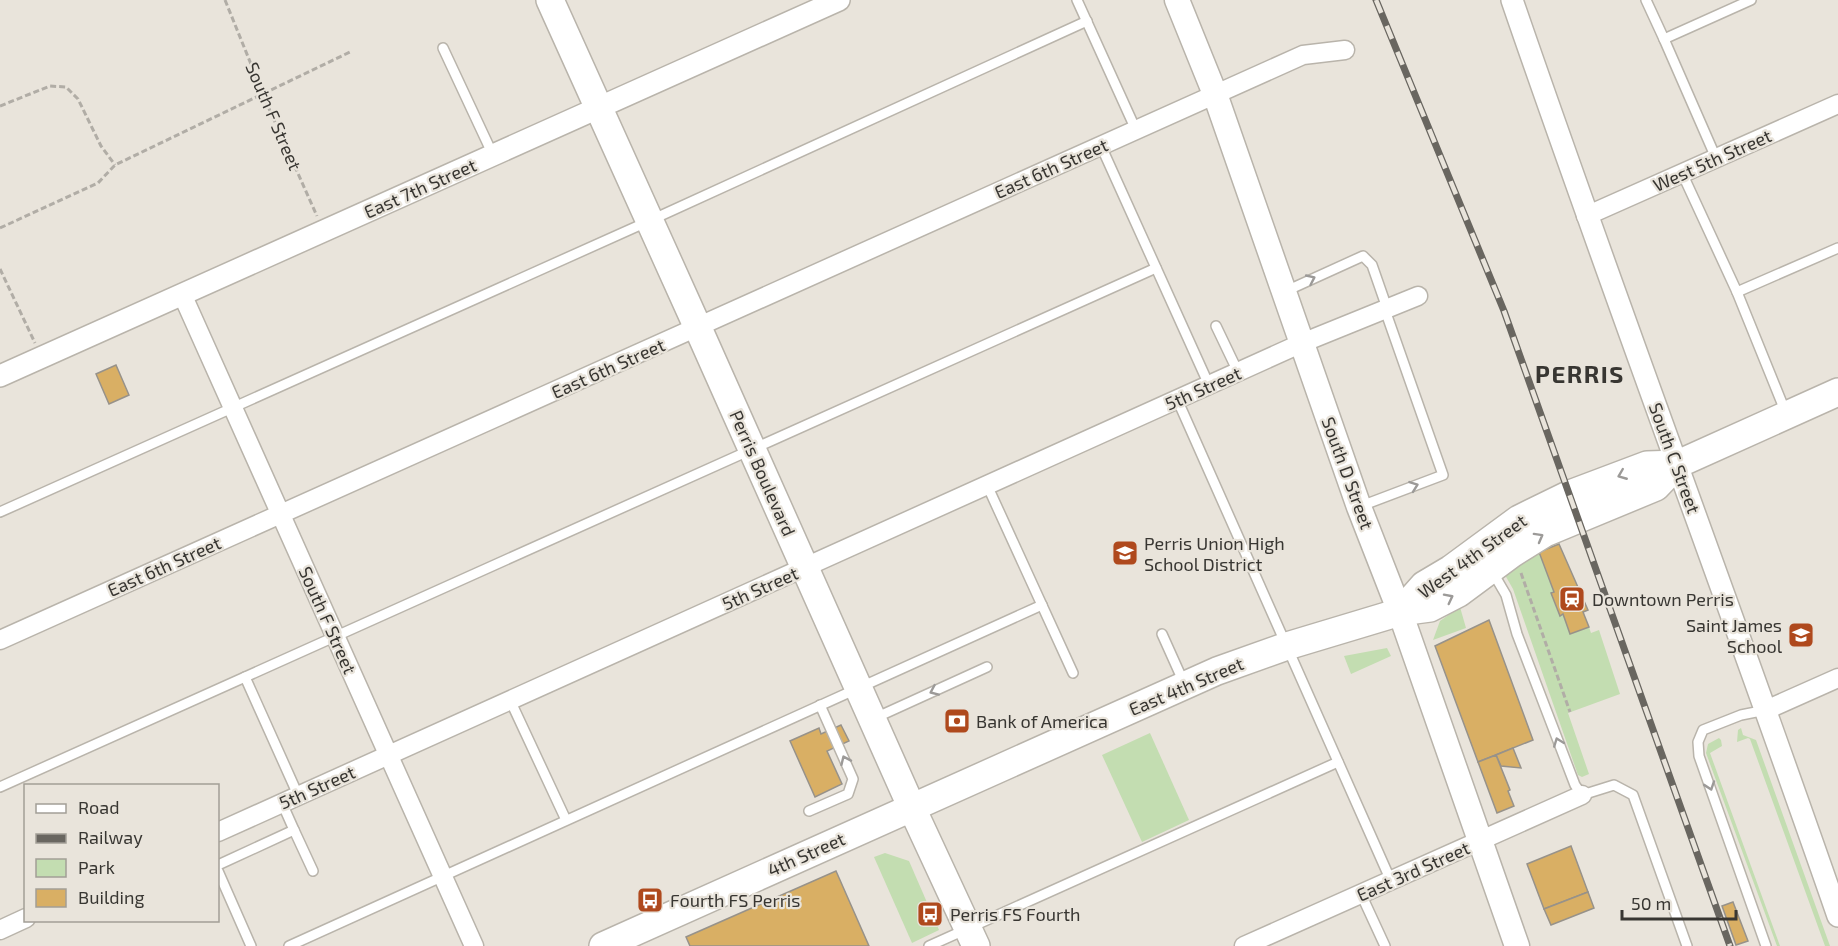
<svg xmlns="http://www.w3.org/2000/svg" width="1838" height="946" viewBox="0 0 1838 946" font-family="'Exo 2',sans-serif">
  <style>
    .green { fill: #c3ddb1 }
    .building { fill: #d9af64; stroke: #97928a; stroke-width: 1.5 }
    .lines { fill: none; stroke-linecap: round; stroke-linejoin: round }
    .service-casing { stroke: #b9b4ab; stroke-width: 12 }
    .minor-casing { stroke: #b9b4ab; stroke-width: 21 }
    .tertiary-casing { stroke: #b9b4ab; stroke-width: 24 }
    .secondary-casing { stroke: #b9b4ab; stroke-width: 27 }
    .primary-casing { stroke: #b9b4ab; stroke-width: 30 }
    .path { stroke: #b1ada6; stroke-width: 3; stroke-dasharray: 6 3; stroke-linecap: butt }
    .service { stroke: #fff; stroke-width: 9 }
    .minor { stroke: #fff; stroke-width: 18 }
    .tertiary { stroke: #fff; stroke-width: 21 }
    .secondary { stroke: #fff; stroke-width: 24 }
    .primary { stroke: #fff; stroke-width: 27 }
    .rail-casing { stroke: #696660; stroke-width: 7 }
    .rail { stroke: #e9e4db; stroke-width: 4.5; stroke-dasharray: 14; stroke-linecap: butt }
    .oneway { stroke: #9c9a98 }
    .labels { text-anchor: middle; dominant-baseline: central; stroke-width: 4.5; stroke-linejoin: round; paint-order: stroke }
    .street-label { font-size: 18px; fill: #383632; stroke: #e9e4db }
    .poi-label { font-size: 18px; fill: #383632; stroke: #e9e4db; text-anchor: start }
    .district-label { font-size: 24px; font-weight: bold; letter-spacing: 1.5px; fill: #383632; stroke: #e9e4db }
  </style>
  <rect width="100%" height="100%" fill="#e9e4db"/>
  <!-- green -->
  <g class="green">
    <path d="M1539 552 1554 592 1551 593 1559 615 1563 614 1570 634 1589 627 1591 633 1599 630 1620 694 1568 713 1589 774 1582 777 1578 775 1513 589 1505 575Z"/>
    <path d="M1460 607 1466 628 1433 640 1440 621Z"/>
    <path d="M1387 648 1391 656 1351 674 1344 656Z"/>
    <path d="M1741 728 1743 735 1756 740 1830 946H1825L1750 739 1748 738 1737 742 1738 730Z"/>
    <path d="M1150 733 1189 820 1142 842 1102 755Z"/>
    <path d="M1719 738 1721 740 1722 746 1710 753 1780 946H1777L1706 753 1708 744Z"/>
    <path d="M885 853 909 861 939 930 912 943 874 857Z"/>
  </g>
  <!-- building -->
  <g class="building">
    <path d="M116 365 129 395 109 404 96 374Z"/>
    <path d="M1559 544 1588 610 1583 612 1589 627 1570 634 1563 614 1560 616 1551 593 1554 592 1539 552Z"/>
    <path d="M1489 620 1533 740 1478 762 1435 646Z"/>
    <path d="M841 725 849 741 827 751 842 784 815 797 790 741 819 728 821 734Z"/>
    <path d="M1513 748 1521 768 1501 766 1496 755Z"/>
    <path d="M1496 755 1510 790 1508 791 1514 806 1497 813 1478 762Z"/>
    <path d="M1571 846 1588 892 1544 909 1527 864Z"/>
    <path d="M836 871 869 946H690L686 937Z"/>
    <path d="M1588 892 1594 908 1551 925 1544 909Z"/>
    <path d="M1733 902 1748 941 1736 945 1722 906Z"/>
  </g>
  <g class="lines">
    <defs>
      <g id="service">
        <path d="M1077 0 1136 130"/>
        <path d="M1646 0 1664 39"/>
        <path d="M443 48 493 155"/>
        <path d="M1101 146 1209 385"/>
        <path d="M1716 158 1664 39 1751 0"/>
        <path d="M1682 173 1737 292"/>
        <path d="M1286 291 1363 256 1372 265 1387 308"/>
        <path d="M1216 326 1238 372"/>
        <path d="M1177 399 1391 881"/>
        <path d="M1786 413 1737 292 1838 248"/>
        <path d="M987 485 1073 673"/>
        <path d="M1361 506 1443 475 1385 310"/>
        <path d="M0 512 649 221 1087 21"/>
        <path d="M1492 571 1506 595 1517 634 1575 785 1582 795 1614 785 1633 795 1687 946"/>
        <path d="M1162 634 1184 683"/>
        <path d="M245 677 298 795"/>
        <path d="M510 700 566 820"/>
        <path d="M875 718 987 667"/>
        <path d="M0 787 1156 268"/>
        <path d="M809 811 848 794 853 779 820 705"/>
        <path d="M294 830 313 871"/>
        <path d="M218 865 294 830 282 803"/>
        <path d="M218 871 251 946"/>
        <path d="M1361 894 1385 946"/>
        <path d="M289 946 1042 605"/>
        <path d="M929 946 1338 762"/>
        <path d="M1766 946 1699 756 1698 742 1703 730 1741 715 1766 710"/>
      </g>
      <g id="minor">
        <path d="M1586 216 1838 104"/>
        <path d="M182 294 474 946"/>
        <path d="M0 640 1303 55 1345 50"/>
        <path d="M1766 710 1838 678"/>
        <path d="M218 832 1302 343 1418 296"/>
        <path d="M0 930 26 918"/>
        <path d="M1244 946 1582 795"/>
      </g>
      <g id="tertiary">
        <path d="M1512 0C1617 306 1732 610 1838 916"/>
        <path d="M0 376 839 0"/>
      </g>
      <path id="secondary" d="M1177 0 1215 94 1359 507 1400 612 1517 946"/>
      <g id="primary">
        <path d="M550 0 698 328 911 806 976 946"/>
        <path d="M1400 612 1424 585 1451 569 1519 519 1570 494 1647 465 1678 464"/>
        <path d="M603 946 1217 671 1287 646 1400 612 1430 608 1459 593 1513 553 1545 533 1656 487 1678 464 1838 392"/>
      </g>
    </defs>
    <!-- service casing -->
    <use href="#service" class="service-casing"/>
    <!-- minor casing -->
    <use href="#minor" class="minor-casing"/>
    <!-- tertiary casing -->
    <use href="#tertiary" class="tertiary-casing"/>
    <!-- secondary casing -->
    <use href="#secondary" class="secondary-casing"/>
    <!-- primary casing -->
    <use href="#primary" class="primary-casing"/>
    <!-- path -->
    <g class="path">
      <path d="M225 0 270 111 317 216"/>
      <path d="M0 106 50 86 66 87 78 99 101 146 115 165"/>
      <path d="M0 228 98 183 115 165 350 52"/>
      <path d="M0 269 35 343"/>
      <path d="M1521 573 1570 712"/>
    </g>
    <!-- service -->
    <use href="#service" class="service"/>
    <!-- minor -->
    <use href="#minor" class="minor"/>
    <!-- tertiary -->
    <use href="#tertiary" class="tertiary"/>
    <!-- secondary -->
    <use href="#secondary" class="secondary"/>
    <!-- primary -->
    <use href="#primary" class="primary"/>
    <defs>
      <path id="rail" d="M1376 0 1504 311 1730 946"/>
    </defs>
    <!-- rail casing -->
    <use href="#rail" class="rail-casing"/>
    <!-- rail -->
    <use href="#rail" class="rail"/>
  </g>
  <!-- one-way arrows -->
  <defs><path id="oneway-chevron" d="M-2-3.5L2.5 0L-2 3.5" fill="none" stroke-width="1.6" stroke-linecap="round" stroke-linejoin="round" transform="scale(1.5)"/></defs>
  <g class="oneway">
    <use href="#oneway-chevron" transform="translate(1311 279) rotate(-25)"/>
    <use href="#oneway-chevron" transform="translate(1622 475) rotate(158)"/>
    <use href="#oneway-chevron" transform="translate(1414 486) rotate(-20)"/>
    <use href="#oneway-chevron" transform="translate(1539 537) rotate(-29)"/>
    <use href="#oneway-chevron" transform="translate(1449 598) rotate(-27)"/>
    <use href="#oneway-chevron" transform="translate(934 691) rotate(156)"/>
    <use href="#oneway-chevron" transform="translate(1558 742) rotate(-111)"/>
    <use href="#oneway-chevron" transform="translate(845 760) rotate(-114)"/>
    <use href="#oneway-chevron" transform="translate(1710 786) rotate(71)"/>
  </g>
  <!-- icons -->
  <defs>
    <symbol id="school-square" viewBox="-11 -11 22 22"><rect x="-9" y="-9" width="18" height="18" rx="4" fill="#af491d" stroke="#e9e4db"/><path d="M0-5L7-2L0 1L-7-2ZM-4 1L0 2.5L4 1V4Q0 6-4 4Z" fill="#fff"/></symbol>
    <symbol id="station-square" viewBox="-11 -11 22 22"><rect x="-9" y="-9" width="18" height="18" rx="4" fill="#af491d" stroke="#e9e4db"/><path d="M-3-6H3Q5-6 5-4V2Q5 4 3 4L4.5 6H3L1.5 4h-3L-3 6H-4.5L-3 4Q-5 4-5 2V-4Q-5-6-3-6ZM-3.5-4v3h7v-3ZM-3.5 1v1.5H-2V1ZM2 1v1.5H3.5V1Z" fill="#fff"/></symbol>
    <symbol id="bank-square" viewBox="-11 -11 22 22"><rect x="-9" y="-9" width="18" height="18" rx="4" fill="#af491d" stroke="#e9e4db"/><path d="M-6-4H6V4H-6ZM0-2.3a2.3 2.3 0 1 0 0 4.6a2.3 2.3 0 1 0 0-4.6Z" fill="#fff"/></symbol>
    <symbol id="bus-square" viewBox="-11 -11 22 22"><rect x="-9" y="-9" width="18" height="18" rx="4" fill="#af491d" stroke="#e9e4db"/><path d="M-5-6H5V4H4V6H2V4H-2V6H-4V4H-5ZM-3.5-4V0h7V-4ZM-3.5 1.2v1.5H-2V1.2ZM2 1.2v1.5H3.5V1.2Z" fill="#fff"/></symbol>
  </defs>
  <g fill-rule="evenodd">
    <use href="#school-square" x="1110" y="538" width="30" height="30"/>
    <use href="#station-square" x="1557" y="584" width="30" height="30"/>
    <use href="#school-square" x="1786" y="620" width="30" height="30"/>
    <use href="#bank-square" x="942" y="706" width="30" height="30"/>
    <use href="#bus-square" x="635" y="885" width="30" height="30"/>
    <use href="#bus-square" x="915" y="899" width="30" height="30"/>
  </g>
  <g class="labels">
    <!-- street labels -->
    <g class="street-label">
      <text transform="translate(274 116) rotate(67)">South F Street</text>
      <text transform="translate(1712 160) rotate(-24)">West 5th Street</text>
      <text transform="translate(1051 168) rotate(-24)">East 6th Street</text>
      <text transform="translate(420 188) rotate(-24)">East 7th Street</text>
      <text transform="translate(608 368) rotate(-24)">East 6th Street</text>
      <text transform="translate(1203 388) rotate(-24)">5th Street</text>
      <text transform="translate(1675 458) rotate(70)">South C Street</text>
      <text transform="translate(763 473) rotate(66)">Perris Boulevard</text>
      <text transform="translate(1348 473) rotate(70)">South D Street</text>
      <text transform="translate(1472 556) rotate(-36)">West 4th Street</text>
      <text transform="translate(164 566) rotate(-24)">East 6th Street</text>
      <text transform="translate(760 588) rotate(-24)">5th Street</text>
      <text transform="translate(328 620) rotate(66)">South F Street</text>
      <text transform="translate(1186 686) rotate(-23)">East 4th Street</text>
      <text transform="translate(317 787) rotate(-24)">5th Street</text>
      <text transform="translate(806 854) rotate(-24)">4th Street</text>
      <text transform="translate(1413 871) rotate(-24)">East 3rd Street</text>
    </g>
    <!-- poi labels -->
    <g class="poi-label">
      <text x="1144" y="543">Perris Union High<tspan x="1144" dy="21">School District</tspan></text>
      <text x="1592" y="599">Downtown Perris</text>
      <text x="1782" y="625" text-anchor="end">Saint James<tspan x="1782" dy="21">School</tspan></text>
      <text x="976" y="721">Bank of America</text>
      <text x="670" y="900">Fourth FS Perris</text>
      <text x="950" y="914">Perris FS Fourth</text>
    </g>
    <!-- district labels -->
    <g class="district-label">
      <text x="1580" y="373">PERRIS</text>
    </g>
  </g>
  <!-- legend -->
  <rect x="24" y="784" width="195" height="138" fill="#e9e4db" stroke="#a29e97" stroke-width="1.5"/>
  <rect x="36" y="804" width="30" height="9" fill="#ffffff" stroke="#a29e97" stroke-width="1.5"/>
  <text x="78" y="814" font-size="18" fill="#383632">Road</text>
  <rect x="36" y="834" width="30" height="9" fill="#696660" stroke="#a29e97" stroke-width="1.5"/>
  <text x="78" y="844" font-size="18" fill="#383632">Railway</text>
  <rect x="36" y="859" width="30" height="18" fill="#c3ddb1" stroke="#a29e97" stroke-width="1.5"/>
  <text x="78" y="874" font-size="18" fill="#383632">Park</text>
  <rect x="36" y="889" width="30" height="18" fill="#d9af64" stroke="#a29e97" stroke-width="1.5"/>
  <text x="78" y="904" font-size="18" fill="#383632">Building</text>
  <!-- scale -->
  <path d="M1622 910v9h114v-9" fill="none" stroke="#383632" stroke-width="3"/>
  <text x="1631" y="910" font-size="18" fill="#383632" stroke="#e9e4db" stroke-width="4.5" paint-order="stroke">50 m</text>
</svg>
